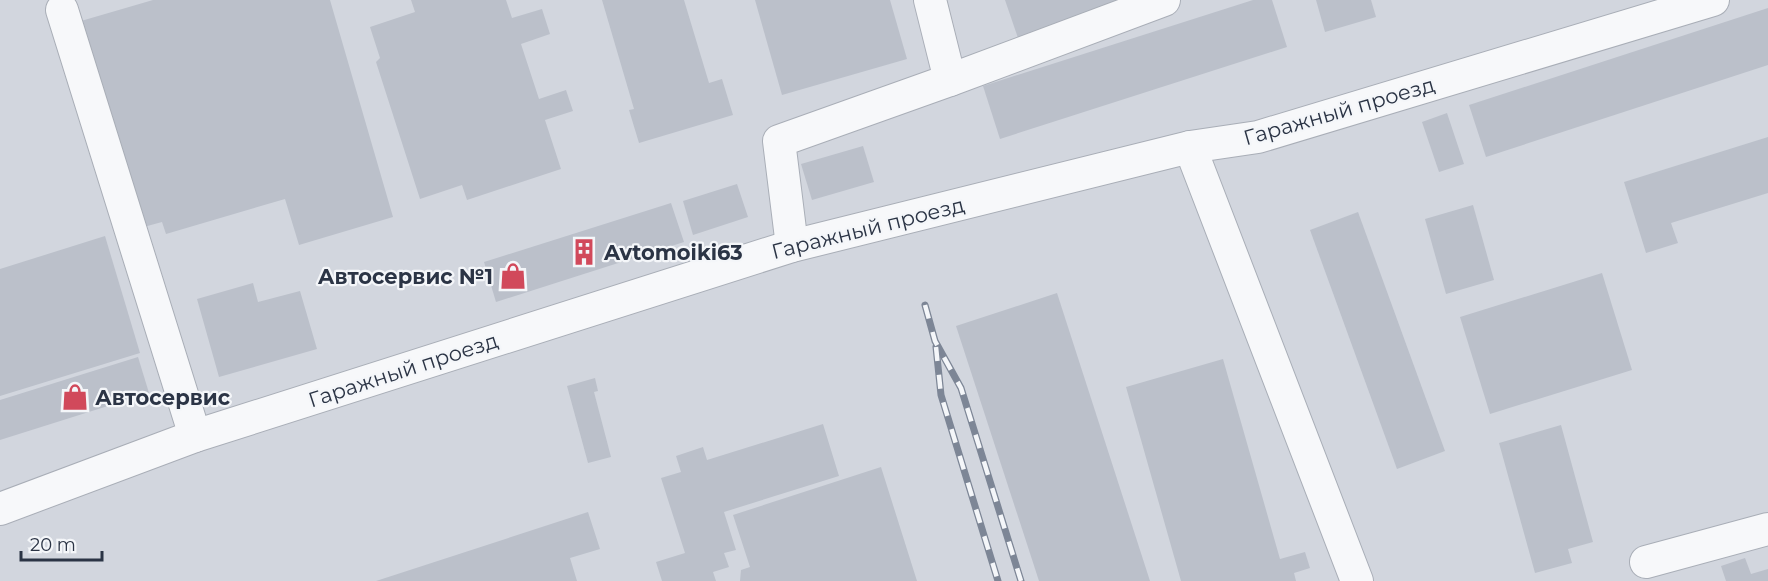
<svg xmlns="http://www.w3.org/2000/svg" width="1768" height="581" viewBox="0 0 1768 581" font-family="Montserrat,sans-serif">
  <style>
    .built { fill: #d2d6de }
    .building { fill: #bbc0ca }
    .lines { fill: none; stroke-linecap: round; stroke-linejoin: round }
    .minor-casing { stroke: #a9aeb7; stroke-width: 34 }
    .minor { stroke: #f7f8fa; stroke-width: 32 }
    .rail-casing { stroke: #7d8696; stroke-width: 7 }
    .rail { stroke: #f4f6f9; stroke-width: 4.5; stroke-dasharray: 14; stroke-linecap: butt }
    .labels { text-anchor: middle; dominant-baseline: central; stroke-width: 4.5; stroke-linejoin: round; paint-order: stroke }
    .street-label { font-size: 21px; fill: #2b3445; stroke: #f4f6f9 }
    .poi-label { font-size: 21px; font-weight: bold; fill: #2b3445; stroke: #f4f6f9; text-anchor: start }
  </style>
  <rect width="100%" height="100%" fill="#e4e7ec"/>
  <!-- built -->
  <rect class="built" x="0" y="0" width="1768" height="581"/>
  <!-- building -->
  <g class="building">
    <path d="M153 0H330L393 217 299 245 285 199 166 234 162 222 140 228 81 21Z"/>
    <path d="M411 0H506L512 18 542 9 550 34 521 44 539 99 566 90 573 111 545 120 561 169 467 200 462 185 420 199 376 62 380 58 370 27 415 12Z"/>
    <path d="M602 0H684L709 83 722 79 733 115 639 143 629 110 634 109Z"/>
    <path d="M755 0H890L907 59 782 95Z"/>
    <path d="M1005 0H1124L1018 38Z"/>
    <path d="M1253 0H1272L1287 47 1000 139 983 86Z"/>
    <path d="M1316 0H1371L1376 17 1325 32Z"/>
    <path d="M1768 8V65L1486 157 1469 105Z"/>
    <path d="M1447 113 1464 164 1439 172 1422 122Z"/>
    <path d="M1768 137V193L1671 223 1678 243 1646 253 1624 182Z"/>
    <path d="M863 146 874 182 812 200 801 164Z"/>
    <path d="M737 184 748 217 693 235 683 201Z"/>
    <path d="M671 203 684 242 496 302 484 262Z"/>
    <path d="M1473 205 1494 280 1446 294 1425 219Z"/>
    <path d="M1358 212 1445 451 1397 469 1310 230Z"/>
    <path d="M105 236 140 353 0 396V269Z"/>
    <path d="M1602 273 1632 370 1490 414 1460 317Z"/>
    <path d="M253 283 258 302 300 291 317 349 219 377 197 299Z"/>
    <path d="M1057 293 1150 581H1039L956 326Z"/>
    <path d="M138 357 149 393 0 440V400Z"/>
    <path d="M1223 359 1280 559 1305 552 1310 568 1294 573 1296 581H1181L1126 387Z"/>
    <path d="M595 378 598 391 594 392 611 457 588 463 567 386Z"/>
    <path d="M823 424 839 476 724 512 736 550 724 553 729 567 713 572 716 581H662L656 562 685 553 661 478 681 472 676 456 703 447 707 460Z"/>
    <path d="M1561 425 1593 542 1568 549 1572 563 1535 573 1499 443Z"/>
    <path d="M881 467 917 581H740L741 570 750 567 733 515Z"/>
    <path d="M588 512 600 549 570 558 577 581H376Z"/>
    <path d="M1745 558 1751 574 1768 569V581H1726L1721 566Z"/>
  </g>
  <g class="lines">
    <defs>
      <g id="minor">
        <path d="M62 10 195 436"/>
        <path d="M950 80 1164 0"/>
        <path d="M1190 147 1357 581"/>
        <path d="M792 246 779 141 950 80 930 0"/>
        <path d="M0 509 195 436 792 246 1190 147 1258 137 1713 0"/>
        <path d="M1646 562 1768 529"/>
      </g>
    </defs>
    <!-- minor casing -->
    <use href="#minor" class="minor-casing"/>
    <!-- minor -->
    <use href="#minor" class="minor"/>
    <defs>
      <g id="rail">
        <path d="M925 305 935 341 961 388 1021 581"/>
        <path d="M936 347 941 395 998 581"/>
      </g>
    </defs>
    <!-- rail casing -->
    <use href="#rail" class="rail-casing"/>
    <!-- rail -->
    <use href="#rail" class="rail"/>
  </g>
  <!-- icons -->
  <defs>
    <symbol id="building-bare" viewBox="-9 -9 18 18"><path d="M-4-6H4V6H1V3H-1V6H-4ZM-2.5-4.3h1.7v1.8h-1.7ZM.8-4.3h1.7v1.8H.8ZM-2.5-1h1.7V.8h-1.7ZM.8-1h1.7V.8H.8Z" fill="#d1495b" stroke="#f4f6f9" stroke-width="2.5" paint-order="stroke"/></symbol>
    <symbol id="shop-bare" viewBox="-9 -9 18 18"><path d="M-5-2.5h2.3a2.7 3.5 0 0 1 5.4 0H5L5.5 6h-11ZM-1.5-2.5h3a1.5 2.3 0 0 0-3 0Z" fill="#d1495b" stroke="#f4f6f9" stroke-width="2.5" paint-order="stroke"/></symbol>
  </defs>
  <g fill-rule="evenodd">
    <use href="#building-bare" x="565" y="233" width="38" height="38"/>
    <use href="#shop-bare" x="494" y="257" width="38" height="38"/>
    <use href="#shop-bare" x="56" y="378" width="38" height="38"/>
  </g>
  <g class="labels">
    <!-- street labels -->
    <g class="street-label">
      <text transform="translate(1339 111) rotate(-16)">Гаражный проезд</text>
      <text transform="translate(868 228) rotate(-14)">Гаражный проезд</text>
      <text transform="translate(403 370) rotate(-18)">Гаражный проезд</text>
    </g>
    <!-- poi labels -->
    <g class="poi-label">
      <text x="604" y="252">Avtomoiki63</text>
      <text x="493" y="276" text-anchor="end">Автосервис №1</text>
      <text x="95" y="397">Автосервис</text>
    </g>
  </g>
  <!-- scale -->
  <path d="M21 551v9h81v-9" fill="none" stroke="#2b3445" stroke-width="3"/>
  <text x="30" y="551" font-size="18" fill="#2b3445" stroke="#f4f6f9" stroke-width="4.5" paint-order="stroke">20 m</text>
</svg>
